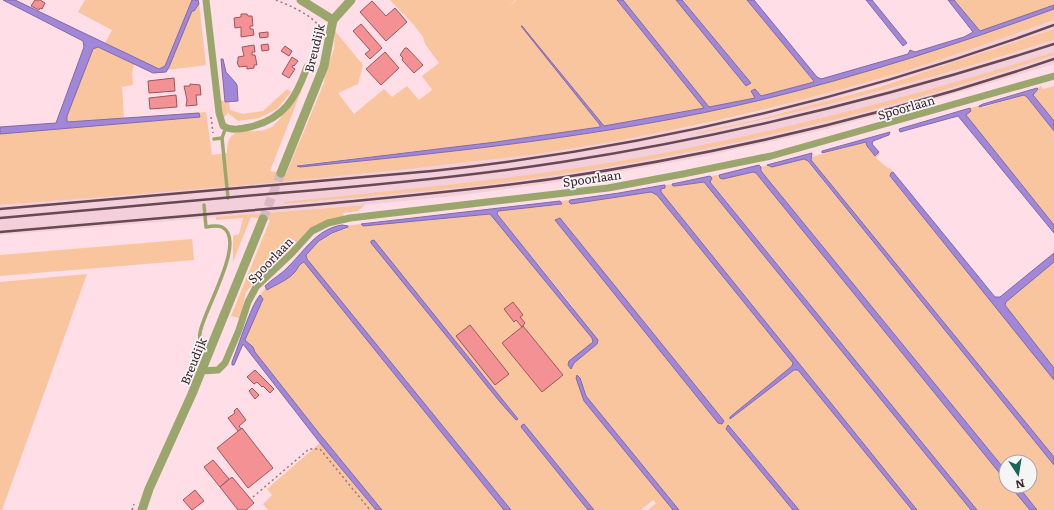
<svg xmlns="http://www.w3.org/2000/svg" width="1054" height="510" viewBox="0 0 1054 510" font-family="Literata,serif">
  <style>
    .built { fill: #f2cfda }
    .green { fill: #f8c59f }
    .water { fill: #a087d8; stroke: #8369a5 }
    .building { fill: #f49195; stroke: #9e565a }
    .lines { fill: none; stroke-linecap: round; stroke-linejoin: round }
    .tertiary-tunnel { stroke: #d9b8c3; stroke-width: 9; stroke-dasharray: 9 4.5; stroke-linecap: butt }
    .path { stroke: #977782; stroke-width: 1.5; stroke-dasharray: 2 3; stroke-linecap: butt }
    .service { stroke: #9aa66b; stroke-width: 3.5 }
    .minor { stroke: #9aa66b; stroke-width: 7 }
    .tertiary { stroke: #9aa66b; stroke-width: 9 }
    .rail { stroke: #674853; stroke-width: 2.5 }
    .labels { text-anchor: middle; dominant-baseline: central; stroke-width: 3.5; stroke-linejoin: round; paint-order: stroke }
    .street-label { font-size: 12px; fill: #40222d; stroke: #f5f5f5 }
  </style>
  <rect width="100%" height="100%" fill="#ffdee8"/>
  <!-- built -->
  <path class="built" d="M1054 20V29L944 66 820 103 696 134 760 121 883 91 1006 56 1054 40V64L950 95 827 129 701 157 572 180 462 195 365 205 0 235V205L361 174 567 150 695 126 758 112 877 80 942 59Z"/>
  <!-- green -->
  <g class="green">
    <path d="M85 0H192L165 66 159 69 105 43 112 30 78 12Z"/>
    <path d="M390 0H515L510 6 516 0H617L705 108 604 126 523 26 601 125 600 127 496 142 297 165 300 167C454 152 610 136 761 100 860 76 958 44 1054 9V20C995 41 935 63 875 80 774 109 673 132 570 149 522 157 473 161 425 167 284 183 142 194 0 205V127L67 122V116L93 49 98 47 134 64 132 73 133 85 122 87 124 118 206 112 212 155 227 153C226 119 255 139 273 126 289 112 298 89 307 71H309L270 171 286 174 324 83 325 74 334 49 335 31 363 65 358 84 338 93 354 114 384 89 392 97 407 86 419 100 432 90 422 76 439 63 425 44 423 37 413 24Z"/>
    <path d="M623 0H676L746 86 751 83 682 0H747L813 80 814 82 755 98 709 107Z"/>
    <path d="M954 0H1054V5L980 31Z"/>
    <path d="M199 4 206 65 168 70 192 11H194Z"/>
    <path d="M1054 29V40C936 78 818 109 697 134L696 133 759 119 879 87Z"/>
    <path d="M1054 52V55C874 116 689 158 501 183 429 192 356 197 284 204V202C402 190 520 179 637 158 778 132 917 96 1054 52Z"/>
    <path d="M1041 86 1043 89 1054 86V121L1032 95 1038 89 1037 88Z"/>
    <path d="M287 89 291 92 277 109 259 118 238 121 228 113 224 117 221 111V100L225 102H229L230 110 243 114 263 111Z"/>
    <path d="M1024 95 1027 97 1054 131V225L966 115 970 110V108L979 106V107H984Z"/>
    <path d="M866 142 876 156 879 152 880 154 876 158 889 169V167L893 172 891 173 890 177 1054 380V457L811 160V157Z"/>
    <path d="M804 159 807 161 1054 465V510H1037L1018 486H1030V462H1006V471L761 171 762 169 761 167 767 165 772 167Z"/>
    <path d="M753 172 756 173 1006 481V486H1010L1030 510H977L710 181 712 178 710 176 719 175 720 178 723 179Z"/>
    <path d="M704 182 971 510H917L661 192V189L665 188V185L672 184 675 186Z"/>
    <path d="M652 192 657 195 793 363V366L730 417V418L795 370H798L912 510H799L730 426 728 425 726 429 793 510H679L586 396 580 378H576L584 401 673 510H648L656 503 653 500 641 510H594L524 424 521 427 588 510H511L306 259V255C320 240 326 235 346 229L345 226 361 224 363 226 490 214 592 338 593 341 574 363 597 344 572 306 497 214V211L560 205 562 204 560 201 570 200 569 202 571 204Z"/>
    <path d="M365 205 358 211 343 213 344 217 315 227 271 270 259 277 246 292 240 318 231 316 270 220 251 217 233 262V236L239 234 243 218 216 220V217Z"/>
    <path d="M192 239 194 260 0 276V255Z"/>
    <path d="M304 262 504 510H382L318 432 255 352 253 347 245 339 260 295 258 298 266 287 267 289 295 272 301 263Z"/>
    <path d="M1054 262V368L1005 306V302Z"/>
    <path d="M87 274 2 510H0V282Z"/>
    <path d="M320 443 376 510H268L263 504 272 495 267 489Z"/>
  </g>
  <!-- water -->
  <g class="water">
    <path d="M3 0H15L159 69 165 66 192 0H198L199 4 194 11H192L169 67 166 72 153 73 98 47 93 49 67 116V122L199 113 200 117 0 134V127L56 123 84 47 83 41Z"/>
    <path d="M617 0H623L709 107 755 98 751 91 755 89 761 96 814 82 813 80 747 0H754L817 77 821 79 908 54 910 50 915 52 964 37 973 32 948 0H954L980 31 1054 5V9C958 44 860 76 761 100 610 136 454 152 300 167L297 166 496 142 600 127V125L521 26H522L604 126 704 108Z"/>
    <path d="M676 0H682L751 83 746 86Z"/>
    <path d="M866 0H872L907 43 903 46Z"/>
    <path d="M221 59H223L226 72 235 82 237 85 238 101 225 102Z"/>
    <path d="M1037 88 1038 89 1033 95 1054 121V131L1027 97 1024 95 979 107V106L983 104Z"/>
    <path d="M970 108 971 111 966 115 1054 225V233L958 116 900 132 899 129Z"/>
    <path d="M890 132 889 135 873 141 872 144 879 152 875 156 867 146 866 142 822 153V151Z"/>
    <path d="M812 153 811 160 1054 457V465L808 161 804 159 772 167 767 165Z"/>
    <path d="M759 165 761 167V171L1006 471V481L756 173 753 172 723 179 720 178 719 175Z"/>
    <path d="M893 172 995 297H1000L1054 253V262L1006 302 1005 305 1054 368V380L890 176 891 173Z"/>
    <path d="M710 176 712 178 710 182 977 510H971L704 182 675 186H673L672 184Z"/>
    <path d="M664 185H665V188L661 189V192L917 510H912L798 370H794L730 419V417L792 366 793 363 657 195 651 192 571 204 569 202 570 200 619 193Z"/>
    <path d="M560 201 562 204 498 211 497 214 598 340 597 344 574 363 571 369 568 365 569 361 593 342 592 338 490 214 363 226 361 224Z"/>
    <path d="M560 218 724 421 722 424 718 423 555 220Z"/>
    <path d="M342 225 348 226V227L332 233 319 241 306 255 307 259 511 510H504L304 262C299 264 298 268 295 272 288 280 277 284 267 290L265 286C272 279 282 274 289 266 305 250 317 229 342 225Z"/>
    <path d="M374 240 518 419 516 420 500 402 371 243V241Z"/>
    <path d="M260 295 263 299 245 340 253 347 255 352 318 432 382 510H376L320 443 243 344 234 365H232V362C239 345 250 307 260 295Z"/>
    <path d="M577 375 580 378 586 396 679 510H673L584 401 576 378Z"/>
    <path d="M524 424 594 510H588L521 427 522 425Z"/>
    <path d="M728 425 729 426 799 510H793L726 429Z"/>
    <path d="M1010 486H1018L1037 510H1030Z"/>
  </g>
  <!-- building -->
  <g class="building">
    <path d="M35 0H40L45 3 42 9 40 8 39 10 31 6Z"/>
    <path d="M372 1 386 16 395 8 407 22 386 41 360 12Z"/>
    <path d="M241 14H247L248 16H252L253 26H250V29H253L254 35 241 37V27L235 28 234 18 241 17Z"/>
    <path d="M361 24 382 48 370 59 365 54 370 50 353 31Z"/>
    <path d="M268 32V37L260 38 259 33Z"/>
    <path d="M268 44 269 50 262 51 261 45Z"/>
    <path d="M254 45 255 52H252V55H255L257 65H254V68L247 69V66L239 67 237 62 238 61V57L244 56 242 47Z"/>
    <path d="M285 46 292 51 289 56 281 51Z"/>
    <path d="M405 48H407L423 65 414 73 402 60 403 58 400 55Z"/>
    <path d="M385 52 399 68 381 85 366 69Z"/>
    <path d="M292 57 298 61 294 66 293 65 292 67 295 69 289 78 282 74Z"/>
    <path d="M174 78 175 91 149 93 148 81Z"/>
    <path d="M190 84 200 85 201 95H196L197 105 186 106 187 100 184 86H190Z"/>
    <path d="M176 95 177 107 150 109 149 98Z"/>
    <path d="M513 302 523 315 520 317 525 323 522 327 516 320 514 322 504 309Z"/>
    <path d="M470 325 509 374 495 385 456 336Z"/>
    <path d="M523 326 563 375 542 392 502 343Z"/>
    <path d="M255 370 274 389 270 393 263 386 262 387 257 382 254 384 247 377Z"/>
    <path d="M252 388 259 395 255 399 249 391Z"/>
    <path d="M237 408 246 420 239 426 241 429 238 431 228 418 235 413 234 411Z"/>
    <path d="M242 428 273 468 248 488 217 448Z"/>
    <path d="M213 460 229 479 220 487 204 467Z"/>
    <path d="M232 477 254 503 246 510H238L220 487Z"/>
    <path d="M195 490 204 501 192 510 183 500Z"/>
  </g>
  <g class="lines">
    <!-- tertiary-tunnel -->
    <path class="tertiary-tunnel" d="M263 219 281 173"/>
    <!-- path -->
    <g class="path">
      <path d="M276 0C288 5 319 17 321 32 321 36 319 41 319 44"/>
      <path d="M211 117 213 133"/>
      <path d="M187 382 190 366 197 347"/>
      <path d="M253 497 309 449H320L370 510"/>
      <path d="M132 510 134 504"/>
    </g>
    <!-- service -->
    <g class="service">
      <path d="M222 138 228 198"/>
      <path d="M214 139 222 138 226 127"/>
      <path d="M204 205 206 227C211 226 217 225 222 227 248 240 202 313 200 333 199 337 200 341 202 345L208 351"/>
    </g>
    <!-- minor -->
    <g class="minor">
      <path d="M206 0 219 113 223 126C231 131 241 129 250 127 284 119 296 98 307 67"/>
      <path d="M201 371 218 370 225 363 239 330 248 302 256 287 292 253 312 231 328 223 350 218 608 188 683 174 771 156 1054 76"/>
    </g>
    <!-- tertiary -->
    <g class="tertiary">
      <path d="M301 0 333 20"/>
      <path d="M281 173 324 66 333 20 351 0"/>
      <path d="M142 510 149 489 192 394 263 219"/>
    </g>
    <!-- rail -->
    <g class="rail">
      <path d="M0 209 432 171C645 148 853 99 1054 25"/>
      <path d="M0 218C89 210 179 202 268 194 367 186 465 177 562 162 729 136 893 96 1054 44"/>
      <path d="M0 232C97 224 193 215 290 207 377 199 465 191 552 179 722 154 891 114 1054 59"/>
    </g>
  </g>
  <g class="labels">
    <!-- street labels -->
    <g class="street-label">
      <text transform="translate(314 48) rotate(-76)">Breudijk</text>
      <text transform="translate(906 107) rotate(-16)">Spoorlaan</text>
      <text transform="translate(592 178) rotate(-8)">Spoorlaan</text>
      <text transform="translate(270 260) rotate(-46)">Spoorlaan</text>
      <text transform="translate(193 361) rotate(-68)">Breudijk</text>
    </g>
  </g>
  <!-- north arrow -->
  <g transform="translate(1018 474) rotate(168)"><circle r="19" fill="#f5f5f5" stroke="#ada1a5"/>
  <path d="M0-3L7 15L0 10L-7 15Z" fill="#1d6356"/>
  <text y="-6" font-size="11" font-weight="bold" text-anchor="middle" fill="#40222d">N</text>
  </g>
</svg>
